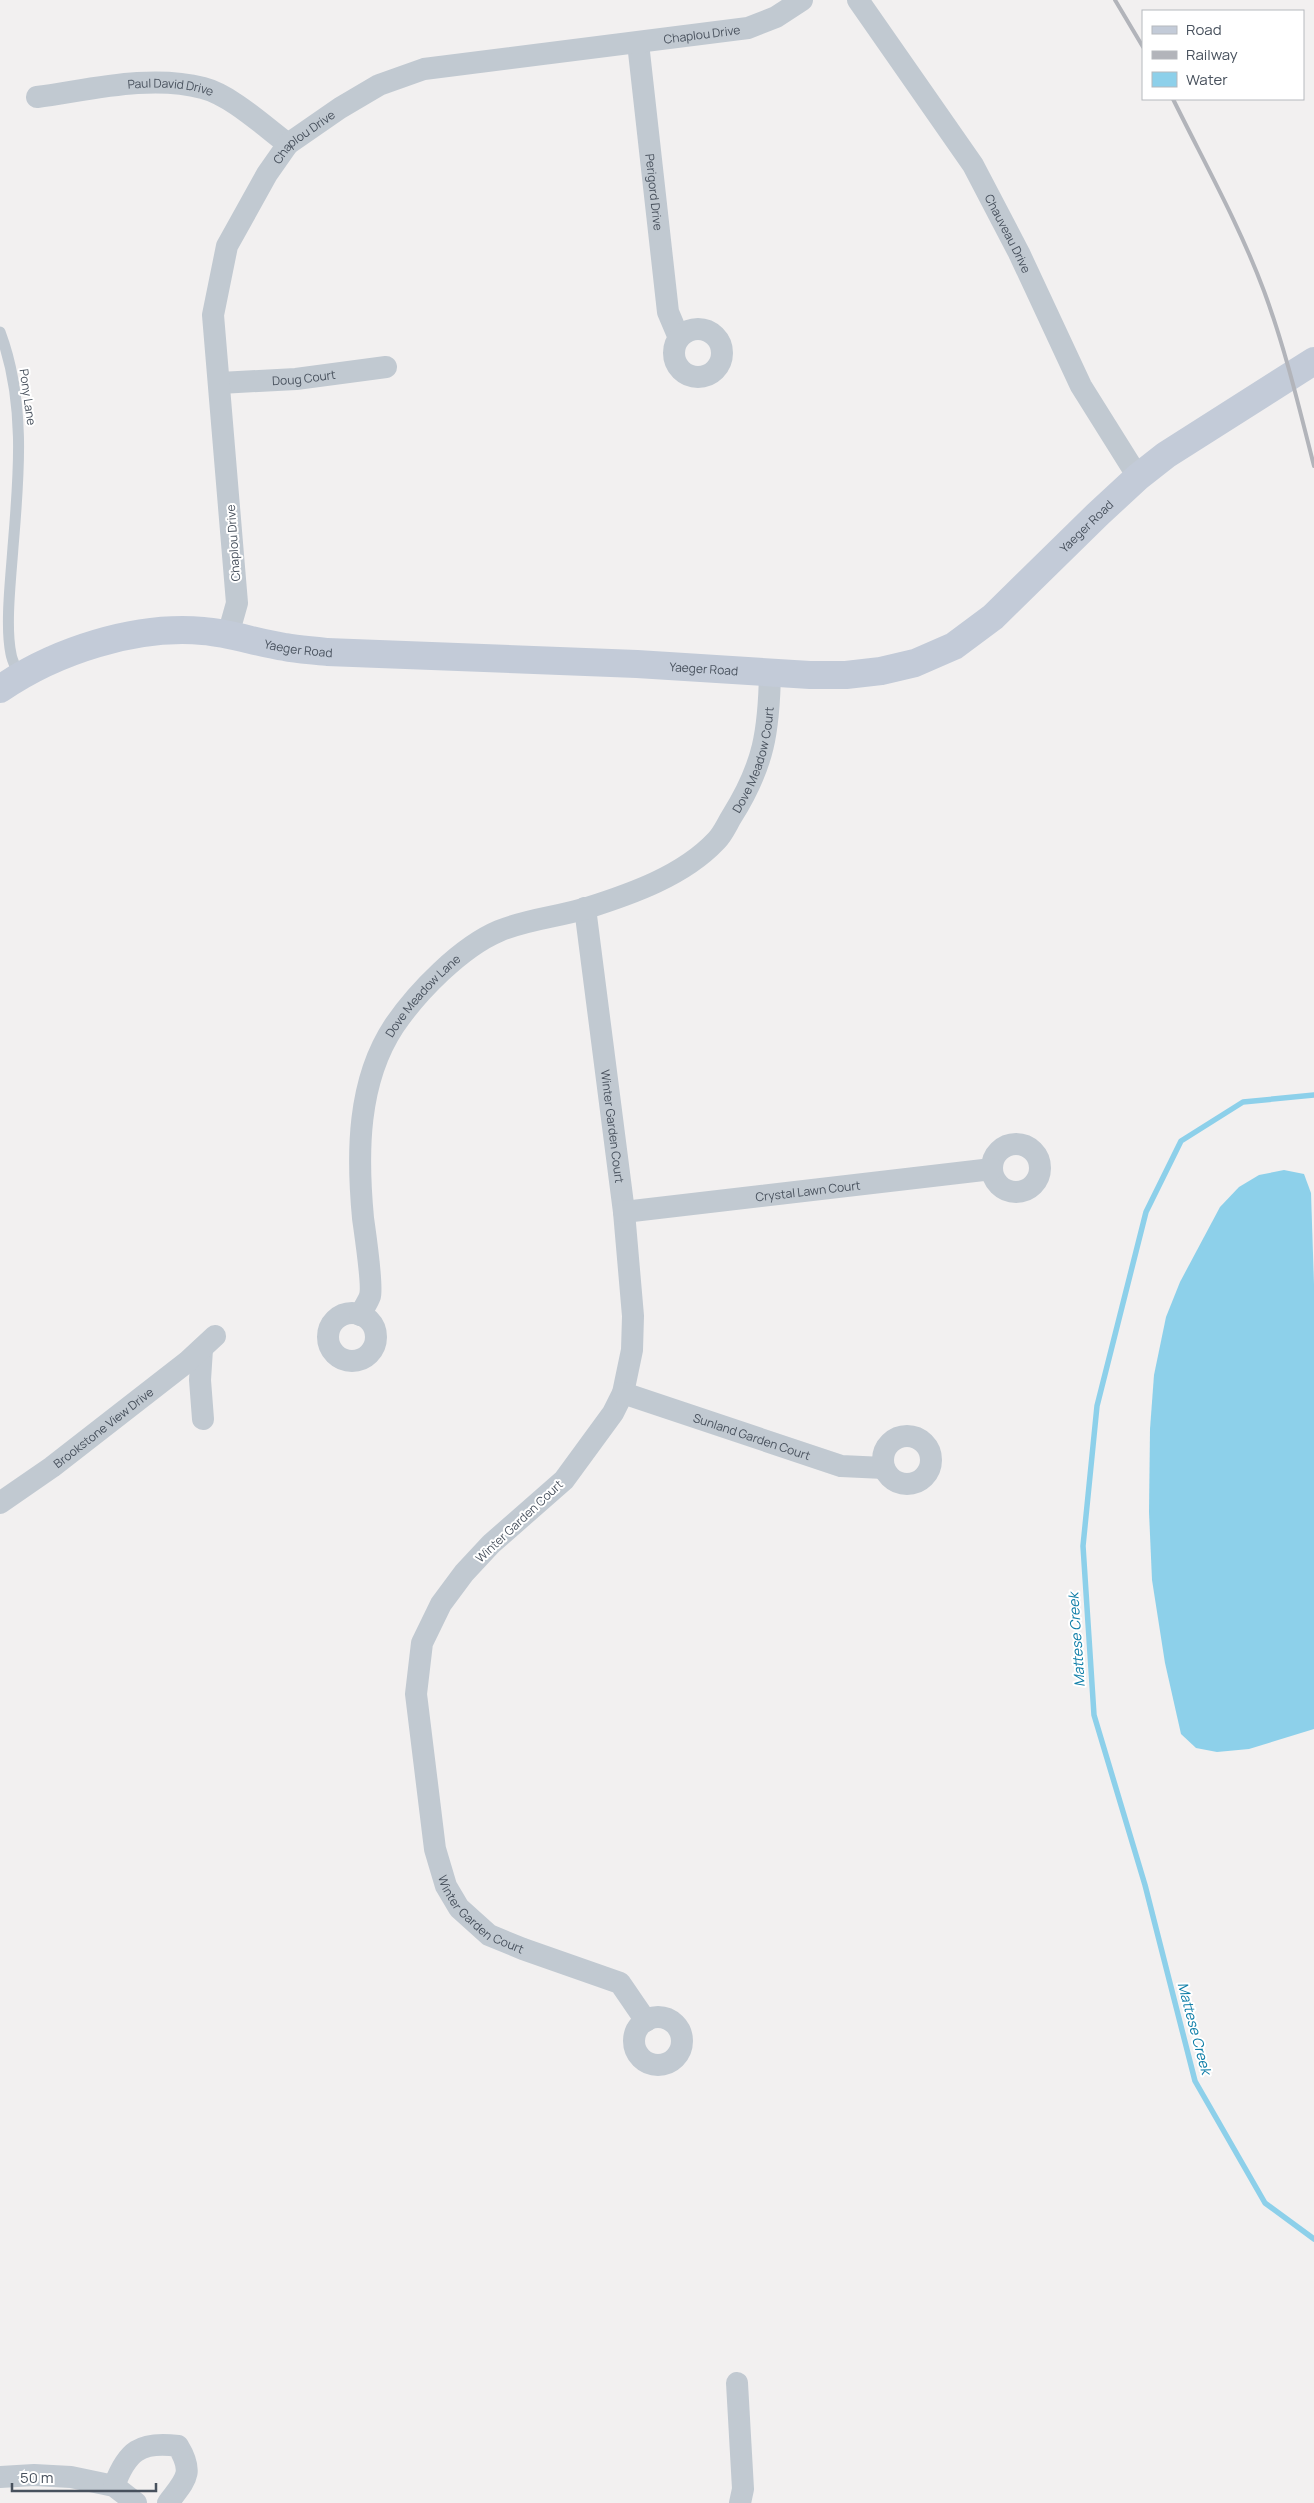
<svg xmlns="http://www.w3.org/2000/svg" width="1314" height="2503" viewBox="0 0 1314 2503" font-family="Manrope,sans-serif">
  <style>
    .water { fill: #8dd0ea }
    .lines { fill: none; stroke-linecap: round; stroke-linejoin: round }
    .stream { stroke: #8dd0ea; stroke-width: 5.5 }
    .lane { stroke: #c1c9d1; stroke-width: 11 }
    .street { stroke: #c1c9d1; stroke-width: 22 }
    .secondary { stroke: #c3cbd8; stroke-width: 28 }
    .rail { stroke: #b2b4ba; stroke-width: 4 }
    .labels { text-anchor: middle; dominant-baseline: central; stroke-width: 4; stroke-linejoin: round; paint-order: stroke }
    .street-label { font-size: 12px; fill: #48515d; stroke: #fff }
    .water-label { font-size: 14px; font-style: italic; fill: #0f7ea8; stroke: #fff }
  </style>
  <rect width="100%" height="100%" fill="#f2f0f0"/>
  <!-- water -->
  <path class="water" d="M1284 1170 1304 1174 1311 1193 1314 1284V1729L1249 1749 1217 1752 1196 1748 1181 1734 1165 1663 1152 1580 1149 1512 1150 1429 1154 1375 1166 1317 1180 1282 1220 1207 1239 1187 1259 1175Z"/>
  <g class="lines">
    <!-- stream -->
    <path class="stream" d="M1314 1095 1243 1102 1181 1141 1146 1212 1097 1406 1083 1546 1094 1715 1145 1885 1195 2081 1265 2203 1314 2239"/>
    <!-- lane -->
    <path class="lane" d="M0 332C26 401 19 476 13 547 11 577 5 626 11 654 12 661 17 669 19 676"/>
    <!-- street -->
    <g class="street">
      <path id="s1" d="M858 0 973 165 1019 253 1081 386 1138 477"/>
      <path id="s2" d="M638 43 668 312 679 338"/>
      <path id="s3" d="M37 97C89 90 150 74 203 88 231 95 265 127 288 144"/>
      <circle cx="698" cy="353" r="24"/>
      <path id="s4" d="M220 383 296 379 386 367"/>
      <path id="s5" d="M228 635 237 603 213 315 227 246 267 174 288 144 340 108 379 85 424 69 748 28 776 17 802 0"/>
      <path id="s6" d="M585 908 624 1212 633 1316 632 1350 623 1393 613 1413 564 1480 491 1544 464 1573 441 1604 422 1643 416 1694 435 1849 446 1886 459 1908 489 1935 523 1949 620 1983 646 2021"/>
      <circle cx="1016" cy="1168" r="24"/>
      <path id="s7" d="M624 1212 992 1169"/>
      <circle cx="352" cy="1337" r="24"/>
      <path id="s8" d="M360 1315C363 1309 368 1302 370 1296 373 1285 365 1233 363 1218 357 1154 357 1082 394 1026 417 992 461 947 499 931 527 919 558 917 587 908 631 894 683 876 716 841 723 834 727 824 732 816 764 765 769 731 770 672"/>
      <path d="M202 1349 200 1380 203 1419"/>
      <path id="s9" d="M623 1393 841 1466 884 1468"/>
      <circle cx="907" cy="1460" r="24"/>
      <path id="s10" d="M0 1503 52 1467 187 1362 215 1336"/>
      <circle cx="658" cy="2041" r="24"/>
      <path d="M737 2383 743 2489 740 2503"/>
      <path d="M0 2477 34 2475 71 2477 114 2486 136 2503"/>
      <path d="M114 2486C127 2451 140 2441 178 2446 195 2474 185 2480 168 2503"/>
    </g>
    <!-- secondary -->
    <path class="secondary" id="s11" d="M0 689C55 651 135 625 203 631 231 633 257 643 285 647 299 650 313 650 327 652L637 664 810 675H846L881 671 915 663 954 646 993 617 1098 514 1138 477 1166 455 1314 361"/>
    <!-- rail -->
    <g class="rail">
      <path d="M1115 0 1143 47"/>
      <path d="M1173 99C1204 162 1239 224 1264 291 1285 348 1299 407 1314 466"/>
    </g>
  </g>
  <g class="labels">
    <!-- street labels -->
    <g class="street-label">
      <text stroke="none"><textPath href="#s5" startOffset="948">Chaplou Drive</textPath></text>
      <text stroke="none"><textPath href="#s3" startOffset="135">Paul David Drive</textPath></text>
      <text stroke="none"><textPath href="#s5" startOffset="528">Chaplou Drive</textPath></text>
      <text stroke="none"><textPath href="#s2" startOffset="150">Perigord Drive</textPath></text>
      <text stroke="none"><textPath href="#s1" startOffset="278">Chauveau Drive</textPath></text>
      <text stroke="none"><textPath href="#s4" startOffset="84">Doug Court</textPath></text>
      <text transform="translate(28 397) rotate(82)">Pony Lane</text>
      <text stroke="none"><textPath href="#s11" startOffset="1152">Yaeger Road</textPath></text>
      <text transform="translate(233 543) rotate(-94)">Chaplou Drive</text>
      <text stroke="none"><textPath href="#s11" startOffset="312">Yaeger Road</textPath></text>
      <text stroke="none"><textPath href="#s11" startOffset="718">Yaeger Road</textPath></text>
      <text stroke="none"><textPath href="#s8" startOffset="770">Dove Meadow Court</textPath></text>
      <text stroke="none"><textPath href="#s8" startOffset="340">Dove Meadow Lane</textPath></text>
      <text stroke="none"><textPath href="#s6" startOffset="220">Winter Garden Court</textPath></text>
      <text stroke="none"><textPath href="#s7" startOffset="185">Crystal Lawn Court</textPath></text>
      <text stroke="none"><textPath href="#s10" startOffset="128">Brookstone View Drive</textPath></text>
      <text stroke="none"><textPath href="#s9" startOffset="136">Sunland Garden Court</textPath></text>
      <text transform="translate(519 1521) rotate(-43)">Winter Garden Court</text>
      <text stroke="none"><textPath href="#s6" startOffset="1105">Winter Garden Court</textPath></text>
    </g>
    <!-- water labels -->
    <g class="water-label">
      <text transform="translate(1076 1640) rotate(-94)">Mattese Creek</text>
      <text transform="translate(1195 2028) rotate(75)">Mattese Creek</text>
    </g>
  </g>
  <!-- legend -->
  <rect x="1142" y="10" width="162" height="90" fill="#ffffff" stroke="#b6b9be"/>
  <rect x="1152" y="26" width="25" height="8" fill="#c3cbd8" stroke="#b6b9be"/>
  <text x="1186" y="35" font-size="15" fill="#48515d">Road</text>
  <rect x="1152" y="51" width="25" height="8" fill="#b2b4ba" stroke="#b6b9be"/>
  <text x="1186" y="60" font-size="15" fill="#48515d">Railway</text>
  <rect x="1152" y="72" width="25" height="15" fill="#8dd0ea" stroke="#b6b9be"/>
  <text x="1186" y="85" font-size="15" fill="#48515d">Water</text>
  <!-- scale -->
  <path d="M12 2483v8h144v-8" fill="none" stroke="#48515d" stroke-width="2.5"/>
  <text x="20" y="2483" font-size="15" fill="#48515d" stroke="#ffffff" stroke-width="4" paint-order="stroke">50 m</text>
</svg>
